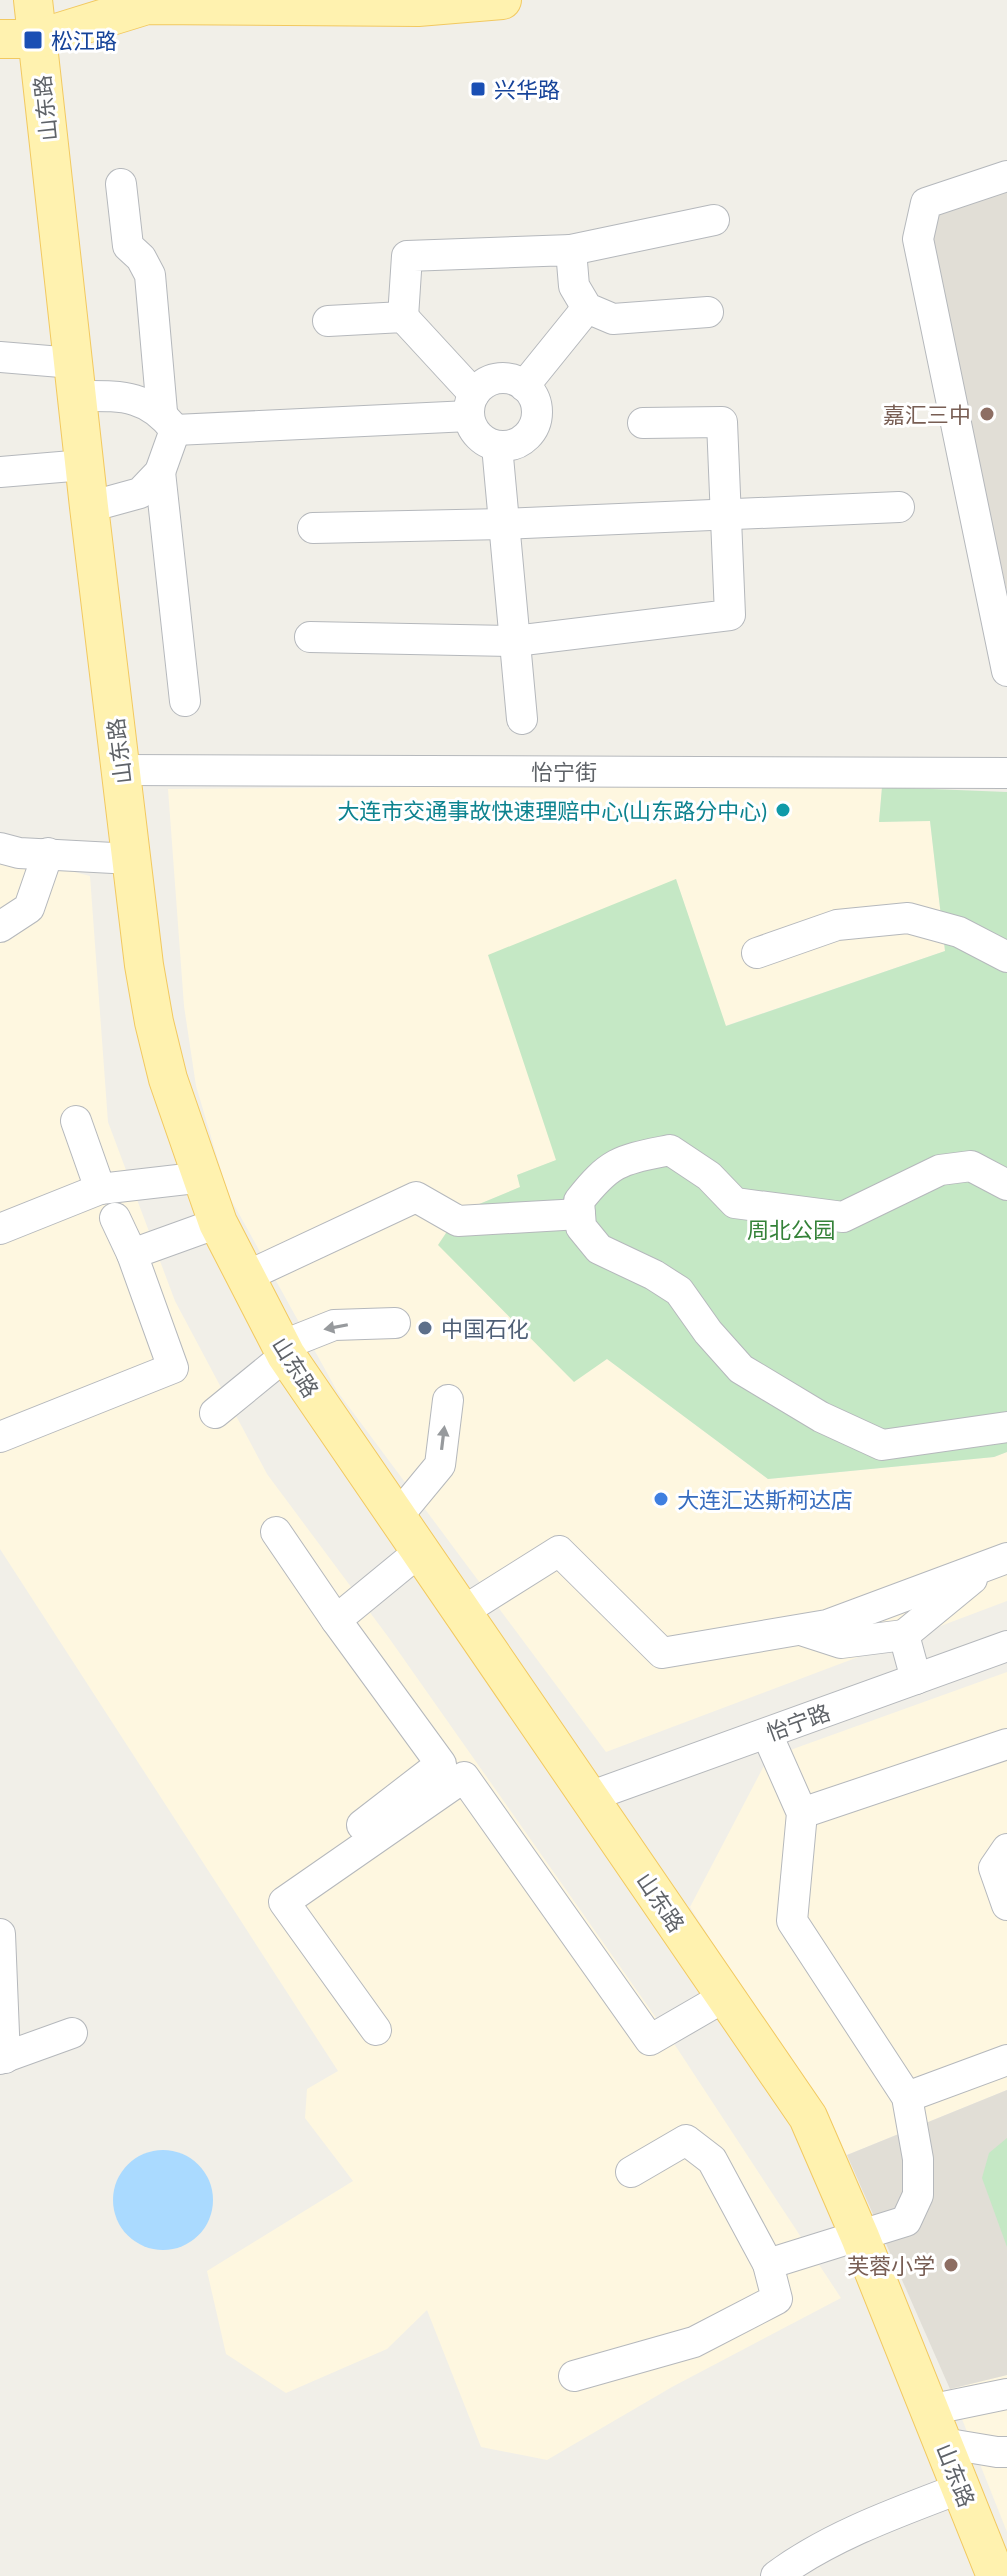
<svg xmlns="http://www.w3.org/2000/svg" width="1007" height="2576" viewBox="0 0 1007 2576" font-family="Lato,'Noto Sans SC',sans-serif">
  <style>
    .commercial { fill: #fef7e0 }
    .education { fill: #e1ded6 }
    .green { fill: #c5e8c5 }
    .water { fill: #aadaff }
    .lines { fill: none; stroke-linecap: round; stroke-linejoin: round }
    .minor-casing { stroke: #b5b8bc; stroke-width: 32 }
    .major-casing { stroke: #f2c960; stroke-width: 40 }
    .minor { stroke: #fff; stroke-width: 30 }
    .major { stroke: #fff2af; stroke-width: 38 }
    .oneway { fill: #979a9d }
    .transit-dot { fill: #1a4fb4; stroke: #fff; stroke-width: 3 }
    .education-dot { fill: #8d6e63; stroke: #fff; stroke-width: 3 }
    .culture-dot { fill: #0f9aa8; stroke: #fff; stroke-width: 3 }
    .service-dot { fill: #5c6f8a; stroke: #fff; stroke-width: 3 }
    .shop-dot { fill: #3f7fe0; stroke: #fff; stroke-width: 3 }
    .labels { text-anchor: middle; dominant-baseline: central; stroke-width: 6; stroke-linejoin: round; paint-order: stroke }
    .transit-label { font-size: 22px; fill: #164399; stroke: #fff; text-anchor: start }
    .street-label { font-size: 22px; fill: #5f6368; stroke: #fff }
    .education-label { font-size: 22px; fill: #785e54; stroke: #fff; text-anchor: end }
    .culture-label { font-size: 22px; fill: #0d838f; stroke: #fff; text-anchor: end }
    .park-label { font-size: 22px; fill: #348238; stroke: #fff }
    .service-label { font-size: 22px; fill: #4e5e75; stroke: #fff; text-anchor: start }
    .shop-label { font-size: 22px; fill: #366cbe; stroke: #fff; text-anchor: start }
  </style>
  <rect width="100%" height="100%" fill="#f1efe8"/>
  <!-- commercial -->
  <g class="commercial">
    <path d="M403 787H882L879 822 930 820 945 951 725 1026 676 879 557 1160 517 1175 521 1187 460 1212 607 1359 768 1479 994 1457 1007 1452V1601L606 1752 337 1391 228 1194 196 1086 184 1006 168 789Z"/>
    <path d="M0 853 90 876 108 1122 175 1301 267 1474 389 1638 671 2039 841 2298 672 2387 547 2460 481 2447 427 2310 387 2349 286 2393 226 2354 207 2271 353 2181 305 2118 307 2089 338 2071 0 1549Z"/>
    <path d="M1007 1672V2090L847 2155 690 1907 768 1758Z"/>
    <path d="M1007 2375V2532L950 2389Z"/>
  </g>
  <!-- education -->
  <g class="education">
    <path d="M1007 184V592L927 236 933 209Z"/>
    <path d="M1007 2090V2375L950 2389 847 2155Z"/>
  </g>
  <!-- green -->
  <g class="green">
    <path d="M882 787 1007 792V1452L994 1457 768 1479 607 1359 574 1382 438 1245 460 1212 520 1187 517 1175 556 1160 488 955 676 879 726 1026 945 951 930 821 879 822Z"/>
    <path d="M1007 2138V2247L982 2178 989 2153Z"/>
  </g>
  <!-- water -->
  <circle class="water" cx="163" cy="2200" r="50"/>
  <g class="lines">
    <defs>
      <g id="minor">
        <path d="M1007 176 926 203 918 239 1007 671"/>
        <path d="M121 184 128 246 141 258 150 275 162 412"/>
        <path d="M571 250 714 220"/>
        <path d="M403 317 407 256 571 250 574 286 587 308 613 319 708 312"/>
        <path d="M328 321 403 317 474 394"/>
        <path d="M0 357 73 363"/>
        <circle cx="503" cy="412" r="34"/>
        <path d="M524 386 587 308"/>
        <path d="M77 396C119 396 147 393 175 430L160 472 140 493 89 507"/>
        <path d="M175 430 469 416"/>
        <path d="M497 446 522 719"/>
        <path d="M0 472 84 465"/>
        <path d="M160 472 185 701"/>
        <path d="M313 528 504 524 899 507"/>
        <path d="M310 637 515 641 730 615 722 422 643 423"/>
        <path d="M121 770 1007 773"/>
        <path d="M0 848 19 853 132 859"/>
        <path d="M0 927 29 908 48 853"/>
        <path d="M757 953 837 925 908 918 959 932 1007 957"/>
        <path d="M76 1121 100 1189 204 1177"/>
        <path d="M1007 1185 971 1166 940 1170 843 1217 735 1203 709 1176 670 1150C621 1160 611 1160 579 1201L581 1227 599 1249 654 1275 679 1291 708 1332 741 1369 821 1417 882 1445 1007 1427"/>
        <path d="M115 1218 132 1254"/>
        <path d="M0 1229 100 1189"/>
        <path d="M245 1277 416 1197 458 1221 580 1214"/>
        <path d="M281 1346 334 1325 395 1323"/>
        <path d="M215 1413 286 1355"/>
        <path d="M0 1437 173 1368 132 1254 218 1223"/>
        <path d="M397 1517 440 1465 448 1400"/>
        <path d="M276 1532 336 1620"/>
        <path d="M462 1612 559 1551 662 1653 827 1625 1007 1558"/>
        <path d="M804 1631 841 1643 904 1635"/>
        <path d="M916 1679 904 1635 972 1579"/>
        <path d="M589 1797 1007 1646"/>
        <path d="M802 1813 1007 1744"/>
        <path d="M362 1825 441 1764 336 1620 420 1551"/>
        <path d="M1007 1849 994 1868 1007 1905"/>
        <path d="M0 1934 5 2058"/>
        <path d="M376 2030 284 1902 464 1777 650 2040 726 1996"/>
        <path d="M0 2059 72 2033"/>
        <path d="M907 2097 1007 2060"/>
        <path d="M631 2172 686 2140 712 2160 768 2264"/>
        <path d="M574 2376 694 2342 777 2299 768 2264 906 2221 918 2195V2159L907 2097 792 1921 802 1813 767 1734"/>
        <path d="M929 2410 1007 2394"/>
        <path d="M943 2443 997 2452H1007"/>
        <path d="M776 2576C830 2536 898 2512 961 2488"/>
      </g>
      <g id="major">
        <path d="M33 0 89 507 144 965 154 1022 168 1079 218 1223 286 1355 808 2117 860 2237 996 2576"/>
        <path d="M0 39H37L147 5 418 7 502 0"/>
      </g>
    </defs>
    <!-- minor casing -->
    <use href="#minor" class="minor-casing"/>
    <!-- major casing -->
    <use href="#major" class="major-casing"/>
    <!-- minor -->
    <use href="#minor" class="minor"/>
    <!-- major -->
    <use href="#major" class="major"/>
  </g>
  <!-- one-way arrows -->
  <defs><path id="oneway-solid" d="M-6-.8H1V-3.2L6.5 0L1 3.2V.8H-6Z" transform="scale(2)"/></defs>
  <g class="oneway">
    <use href="#oneway-solid" transform="translate(336 1327) rotate(169)"/>
    <use href="#oneway-solid" transform="translate(443 1438) rotate(-83)"/>
  </g>
  <!-- markers -->
  <g class="transit-dot">
    <rect x="23" y="30" width="20" height="20" rx="4"/>
    <rect x="470" y="81" width="16" height="16" rx="4"/>
  </g>
  <g class="education-dot">
    <circle cx="987" cy="414" r="8"/>
    <circle cx="951" cy="2265" r="8"/>
  </g>
  <circle class="culture-dot" cx="783" cy="810" r="8"/>
  <circle class="service-dot" cx="425" cy="1328" r="8"/>
  <circle class="shop-dot" cx="661" cy="1499" r="8"/>
  <g class="labels">
    <!-- transit labels -->
    <g class="transit-label">
      <text x="51" y="40">松江路</text>
      <text x="494" y="89">兴华路</text>
    </g>
    <!-- street labels -->
    <g class="street-label">
      <text transform="translate(45 108) rotate(-96)">山东路</text>
      <text transform="translate(119 751) rotate(-97)">山东路</text>
      <text x="564" y="771">怡宁街</text>
      <text transform="translate(296 1367) rotate(58)">山东路</text>
      <text transform="translate(798 1722) rotate(-20)">怡宁路</text>
      <text transform="translate(661 1902) rotate(56)">山东路</text>
      <text transform="translate(956 2475) rotate(68)">山东路</text>
    </g>
    <!-- education labels -->
    <g class="education-label">
      <text x="971" y="414">嘉汇三中</text>
      <text x="935" y="2265">芙蓉小学</text>
    </g>
    <!-- culture labels -->
    <g class="culture-label">
      <text x="767" y="810">大连市交通事故快速理赔中心(山东路分中心)</text>
    </g>
    <!-- park labels -->
    <g class="park-label">
      <text x="791" y="1229">周北公园</text>
    </g>
    <!-- service labels -->
    <g class="service-label">
      <text x="441" y="1328">中国石化</text>
    </g>
    <!-- shop labels -->
    <g class="shop-label">
      <text x="677" y="1499">大连汇达斯柯达店</text>
    </g>
  </g>
</svg>
